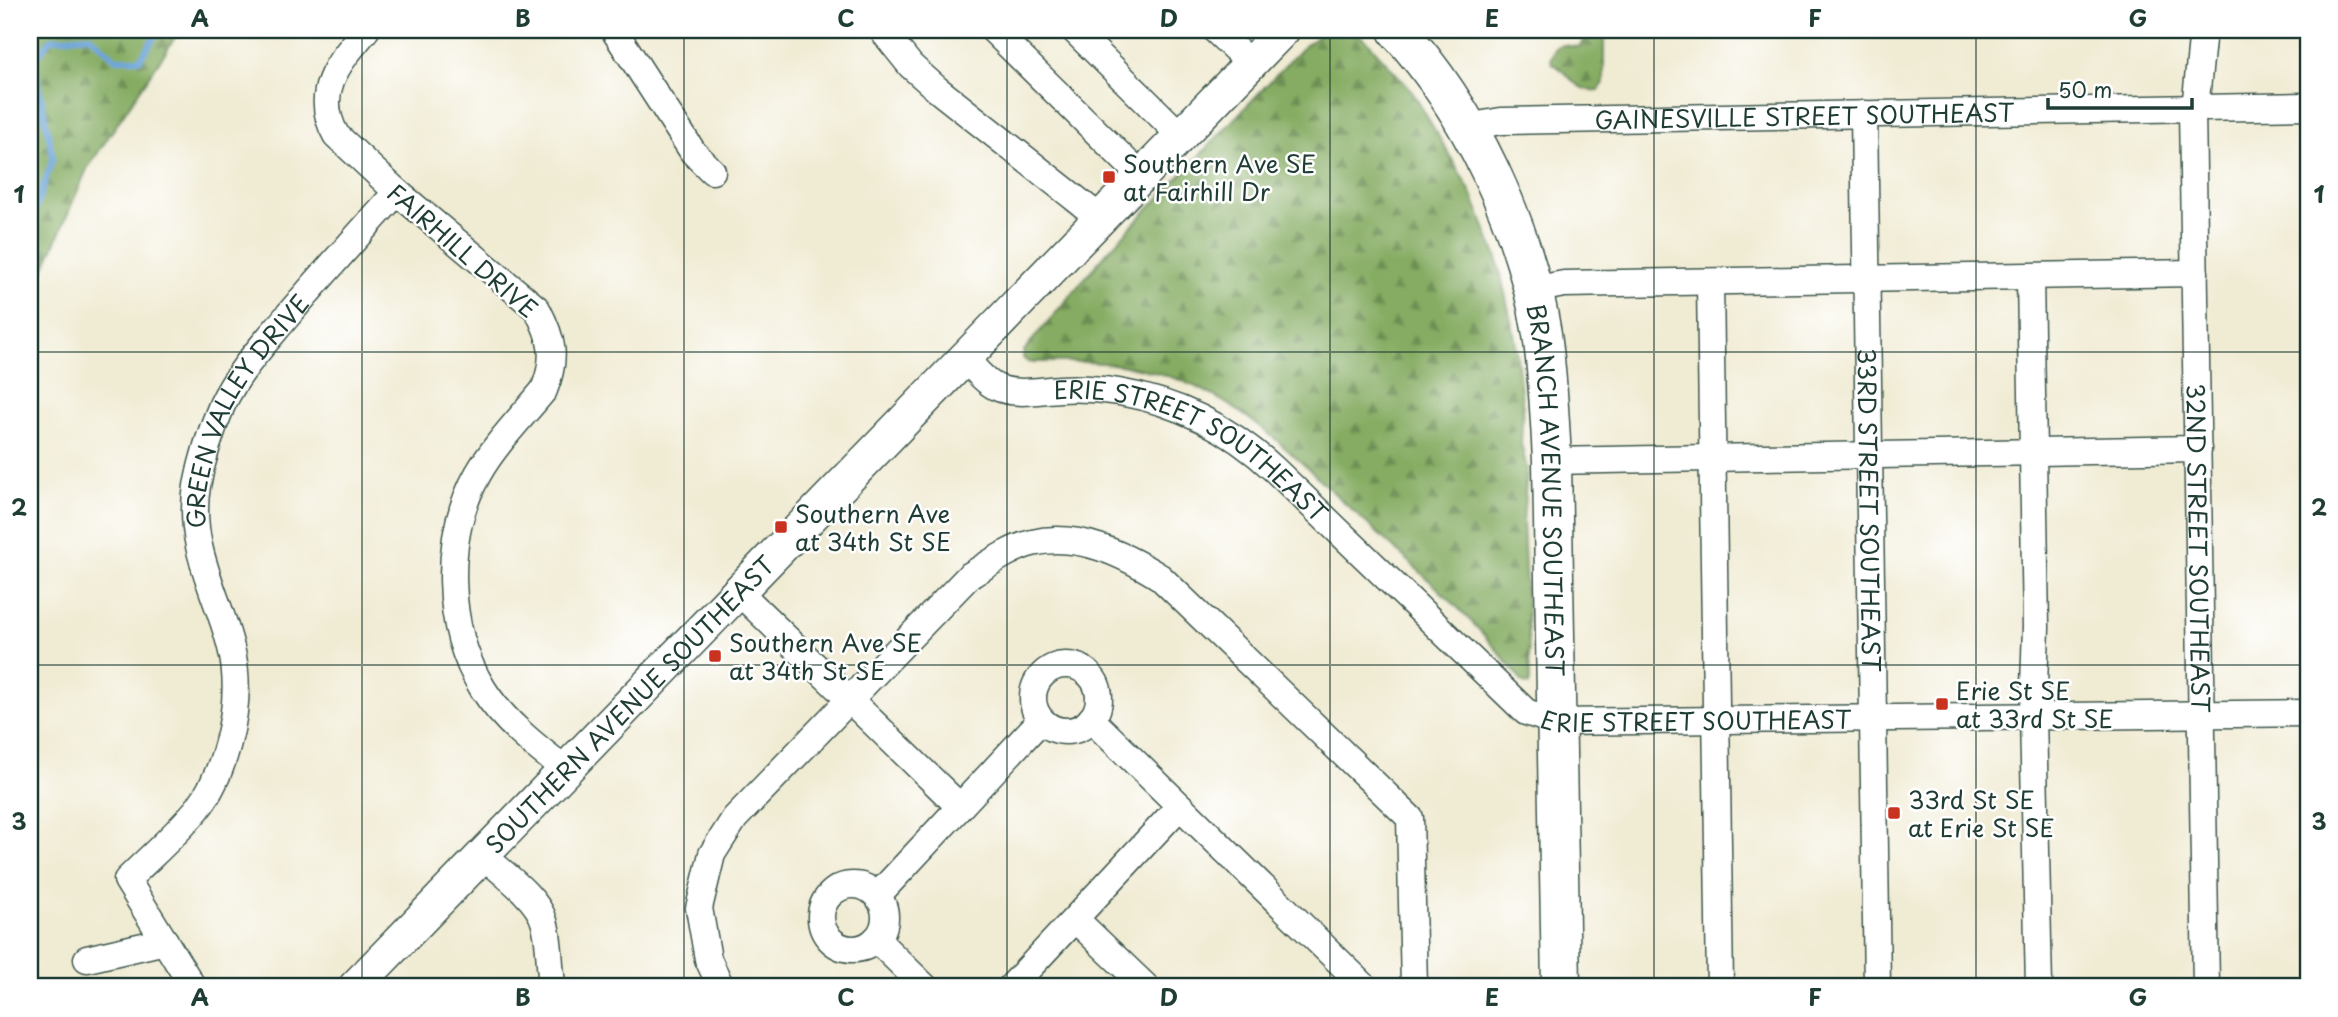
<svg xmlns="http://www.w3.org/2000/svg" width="2338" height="1017" viewBox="0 0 2338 1017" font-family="'Playpen Sans',sans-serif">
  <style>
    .forest { fill: url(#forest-firs); stroke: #52744b; stroke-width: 2 }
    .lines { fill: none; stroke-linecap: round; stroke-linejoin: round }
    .stream { stroke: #68a2d8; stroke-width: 6 }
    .minor-casing { stroke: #3e574c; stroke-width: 29 }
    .major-casing { stroke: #3e574c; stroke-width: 36 }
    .highway-casing { stroke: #3e574c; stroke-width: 41 }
    .minor { stroke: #fff; stroke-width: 26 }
    .major { stroke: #fff; stroke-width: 33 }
    .highway { stroke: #fff; stroke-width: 38 }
    .grid { fill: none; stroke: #1f3d34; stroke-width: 2; stroke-opacity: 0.55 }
    .poi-dot { fill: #c8321e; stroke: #fff; stroke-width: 2.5 }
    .labels { text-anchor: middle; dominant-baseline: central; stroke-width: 5; stroke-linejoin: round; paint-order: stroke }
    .street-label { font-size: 24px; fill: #1f3d34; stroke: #fff }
    .poi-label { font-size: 24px; fill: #1f3d34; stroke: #fff; text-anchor: start }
    .neatline { fill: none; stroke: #1f3d34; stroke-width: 2.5 }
    .grid-label { font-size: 23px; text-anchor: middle; font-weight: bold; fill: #1f3d34 }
  </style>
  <defs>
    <pattern id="forest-firs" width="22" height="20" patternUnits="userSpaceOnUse" patternTransform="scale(1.75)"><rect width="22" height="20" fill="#85ac62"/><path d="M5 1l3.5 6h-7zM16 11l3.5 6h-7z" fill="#6c8d52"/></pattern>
  </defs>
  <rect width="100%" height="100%" fill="#fff"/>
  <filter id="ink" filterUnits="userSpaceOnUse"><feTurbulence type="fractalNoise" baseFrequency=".0143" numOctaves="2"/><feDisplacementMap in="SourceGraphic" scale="14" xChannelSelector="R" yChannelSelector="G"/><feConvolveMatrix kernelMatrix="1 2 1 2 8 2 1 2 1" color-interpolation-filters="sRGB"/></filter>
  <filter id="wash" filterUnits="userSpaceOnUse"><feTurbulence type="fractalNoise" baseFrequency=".00686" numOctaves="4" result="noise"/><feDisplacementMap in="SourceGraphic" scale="28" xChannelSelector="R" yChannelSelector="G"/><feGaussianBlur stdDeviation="1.57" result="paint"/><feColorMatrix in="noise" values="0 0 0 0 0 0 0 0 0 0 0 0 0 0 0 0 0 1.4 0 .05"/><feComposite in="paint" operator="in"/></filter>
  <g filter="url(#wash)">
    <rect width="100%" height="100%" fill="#f0ebd3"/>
    <!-- forest -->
    <g class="forest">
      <path d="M30 30H180L87 169 30 302Z"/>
      <path d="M1326 30H1352L1367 41 1412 91 1471 192 1497 258 1515 338 1523 410 1521 443 1527 469 1523 522 1530 680 1529 685 1523 683C1474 615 1409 563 1348 506 1294 456 1245 403 1174 378 1123 360 1081 361 1028 362L1023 358 1024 351 1031 342 1108 251 1302 48Z"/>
      <path d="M1585 30H1604V83L1599 90C1575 93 1571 74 1552 63L1551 58 1556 47 1562 45 1579 47 1584 41Z"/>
    </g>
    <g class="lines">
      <!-- stream -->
      <path class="stream" d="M30 226 53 158 34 61 51 39 90 36 116 59H140L159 30"/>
    </g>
  </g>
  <g filter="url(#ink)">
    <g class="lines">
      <defs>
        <g id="minor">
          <path d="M366 30C339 62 312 92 336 135L397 192 537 309C553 339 557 358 544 390 522 417 495 444 478 474 443 536 445 628 483 689 503 721 536 747 566 770"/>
          <path d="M614 30 693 152 712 171"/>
          <path d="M882 30 911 66 938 90 1100 218"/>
          <path d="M993 30 1141 176"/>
          <path d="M1074 30 1180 135"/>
          <path d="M1215 30 1250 63"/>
          <path id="s1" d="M2192 109 2206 987"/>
          <path d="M2195 109 2203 30"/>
          <path id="s2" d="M1864 114 1877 987"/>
          <path id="s3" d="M1467 127 1501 121 2308 106"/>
          <path d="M2030 277 2036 627 2033 716 2039 987"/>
          <path d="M1710 282 1720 987"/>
          <path d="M1532 290 1564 284 2195 273"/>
          <path id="s4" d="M965 358C974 368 984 381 996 387 1016 396 1039 390 1060 389 1079 388 1099 389 1119 392 1178 402 1231 429 1275 470L1526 712 1556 722 2308 713"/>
          <path d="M1552 461 2198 449"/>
          <path d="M738 591 960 807"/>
          <circle cx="1066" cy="698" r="33"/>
          <path d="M1091 719 1365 987"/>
          <path d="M484 856C502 873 537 897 544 921 551 942 548 966 553 987"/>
          <circle cx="853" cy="917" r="32"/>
          <path d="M877 896 1041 720"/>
          <path d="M1075 919 1146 987"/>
          <path d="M876 939 925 987"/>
          <path d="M87 959 165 941"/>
          <path id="s5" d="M193 987 127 880C151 856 177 834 198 808 224 775 239 714 235 672 234 654 227 632 221 615 206 572 189 533 197 486 202 459 211 431 222 405 237 373 262 346 284 320 321 276 359 234 397 192"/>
          <path d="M721 987 708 959 699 908 712 854 735 818 969 576C989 564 1009 549 1032 543 1078 532 1123 554 1160 577L1410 818 1414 987"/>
          <path d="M1011 987 1180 806"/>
        </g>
        <g id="major">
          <path id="s6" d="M355 987 1283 30"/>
        </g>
        <g id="highway">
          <path id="s7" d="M1397 30C1470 109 1525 227 1542 334 1548 376 1550 418 1552 461L1561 987"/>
        </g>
      </defs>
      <!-- minor casing -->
      <use href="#minor" class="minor-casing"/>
      <!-- major casing -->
      <use href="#major" class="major-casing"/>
      <!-- highway casing -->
      <use href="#highway" class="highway-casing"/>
      <!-- minor -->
      <use href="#minor" class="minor"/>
      <!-- major -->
      <use href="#major" class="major"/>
      <!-- highway -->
      <use href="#highway" class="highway"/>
    </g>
  </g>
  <!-- grid -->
  <path class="grid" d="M362 30V987M684 30V987M1007 30V987M1330 30V987M1654 30V987M1976 30V987M30 352H2308M30 665H2308"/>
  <!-- markers -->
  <g class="poi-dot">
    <rect x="1102" y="170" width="14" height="14" rx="3.5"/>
    <rect x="774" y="520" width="14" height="14" rx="3.5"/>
    <rect x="708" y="649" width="14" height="14" rx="3.5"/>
    <rect x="1935" y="697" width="14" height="14" rx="3.5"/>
    <rect x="1887" y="806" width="14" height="14" rx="3.5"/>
  </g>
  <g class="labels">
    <!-- street labels -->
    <g class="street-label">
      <text stroke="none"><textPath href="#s3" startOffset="338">GAINESVILLE STREET SOUTHEAST</textPath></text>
      <text transform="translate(463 250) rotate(41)">FAIRHILL DRIVE</text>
      <text stroke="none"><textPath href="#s5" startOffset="651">GREEN VALLEY DRIVE</textPath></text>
      <text stroke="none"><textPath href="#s4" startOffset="256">ERIE STREET SOUTHEAST</textPath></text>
      <text stroke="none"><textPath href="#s7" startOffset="497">BRANCH AVENUE SOUTHEAST</textPath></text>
      <text stroke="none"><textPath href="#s2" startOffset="396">33RD STREET SOUTHEAST</textPath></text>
      <text stroke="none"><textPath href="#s1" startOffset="439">32ND STREET SOUTHEAST</textPath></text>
      <text stroke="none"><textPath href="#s6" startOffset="394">SOUTHERN AVENUE SOUTHEAST</textPath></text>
      <text stroke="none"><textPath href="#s4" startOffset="864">ERIE STREET SOUTHEAST</textPath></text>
    </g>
    <!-- poi labels -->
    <g class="poi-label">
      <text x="1123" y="163">Southern Ave SE<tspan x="1123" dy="28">at Fairhill Dr</tspan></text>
      <text x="795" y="513">Southern Ave<tspan x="795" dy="28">at 34th St SE</tspan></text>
      <text x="729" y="642">Southern Ave SE<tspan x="729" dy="28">at 34th St SE</tspan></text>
      <text x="1956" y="690">Erie St SE<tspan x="1956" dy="28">at 33rd St SE</tspan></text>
      <text x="1908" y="799">33rd St SE<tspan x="1908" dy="28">at Erie St SE</tspan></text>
    </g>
  </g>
  <!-- margin -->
  <rect width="2338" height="1017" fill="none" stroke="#fff" stroke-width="77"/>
  <!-- scale -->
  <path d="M2048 98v10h144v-10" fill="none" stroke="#1f3d34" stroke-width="3.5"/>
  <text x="2058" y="98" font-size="21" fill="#1f3d34" stroke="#ffffff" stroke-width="5" paint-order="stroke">50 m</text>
  <rect x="38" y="38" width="2262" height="940" class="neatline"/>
  <g class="grid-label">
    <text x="200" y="27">A</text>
    <text x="523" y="27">B</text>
    <text x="846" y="27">C</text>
    <text x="1169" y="27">D</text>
    <text x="1492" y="27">E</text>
    <text x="1815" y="27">F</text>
    <text x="2138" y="27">G</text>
    <text x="19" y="203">1</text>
    <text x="2319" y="203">1</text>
    <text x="19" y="516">2</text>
    <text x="2319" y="516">2</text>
    <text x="19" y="830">3</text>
    <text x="2319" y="830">3</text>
    <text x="200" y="1006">A</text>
    <text x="523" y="1006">B</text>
    <text x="846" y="1006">C</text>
    <text x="1169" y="1006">D</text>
    <text x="1492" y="1006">E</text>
    <text x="1815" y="1006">F</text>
    <text x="2138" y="1006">G</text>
  </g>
</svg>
